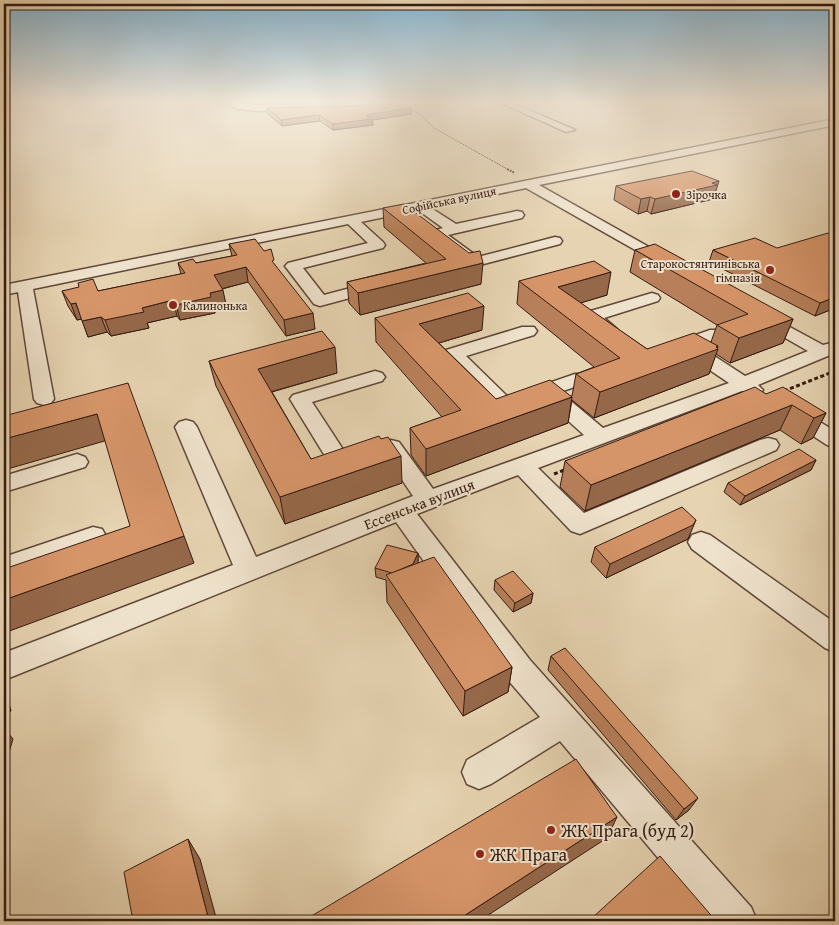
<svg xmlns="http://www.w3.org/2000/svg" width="839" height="925" viewBox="0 0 839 925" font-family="'Gentium Book Plus',serif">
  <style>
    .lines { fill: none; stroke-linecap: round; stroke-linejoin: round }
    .minor-casing { stroke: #604939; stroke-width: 3 }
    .path-far2 { stroke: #341b11; stroke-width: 1; stroke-dasharray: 2 1; stroke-linecap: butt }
    .path-far1 { stroke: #341b11; stroke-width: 2; stroke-dasharray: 2 1; stroke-linecap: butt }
    .path { stroke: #341b11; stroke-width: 3; stroke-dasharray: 4 2.5; stroke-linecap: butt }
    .minor { fill: #efe2cc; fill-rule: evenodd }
    .wall { fill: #b8805a; stroke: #341b11 }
    .shaded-wall { fill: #96684a; stroke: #341b11 }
    .building { fill: #d69569; stroke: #341b11 }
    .poi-dot { fill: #8f2418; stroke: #efe2cc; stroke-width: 2 }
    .labels { text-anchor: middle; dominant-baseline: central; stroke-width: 4; stroke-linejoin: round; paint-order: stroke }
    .far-poi-label { font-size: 12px; fill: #341b11; stroke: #efe2cc; text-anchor: start }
    .far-street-label { font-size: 12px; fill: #341b11; stroke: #efe2cc }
    .street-label { font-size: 15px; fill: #341b11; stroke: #efe2cc }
    .near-poi-label { font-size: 18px; fill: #341b11; stroke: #efe2cc; text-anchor: start }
  </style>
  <rect width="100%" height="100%" fill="#e6d3b1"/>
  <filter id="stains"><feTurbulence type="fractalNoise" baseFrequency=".004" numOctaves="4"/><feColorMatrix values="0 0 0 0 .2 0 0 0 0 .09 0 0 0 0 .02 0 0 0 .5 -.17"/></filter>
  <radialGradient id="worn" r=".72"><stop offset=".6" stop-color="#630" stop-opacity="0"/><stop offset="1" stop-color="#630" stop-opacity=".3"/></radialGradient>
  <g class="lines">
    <defs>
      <g id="minor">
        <path d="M229 102 256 105 402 102 398 105 352 110 256 111 234 108Z"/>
        <path d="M499 102H510L575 130 566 132Z"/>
        <path d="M835 119V125L539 185 672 260 675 263 667 268 526 188 431 208 456 224 517 211 522 212 524 215 522 218 448 235 478 257 555 237 560 238 562 241 560 244 476 266 471 265 432 237 430 234 432 231 443 228 418 210 361 222 383 242 385 245 383 248 303 268 324 295 377 281 385 286 383 289 320 306 314 304 285 266 288 263 368 243 348 224 33 289 54 399 51 403 44 405 37 403 34 399 18 292 4 295V285Z"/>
        <path d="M652 293 658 295 660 298 658 301 604 318 617 329 614 333H602L581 317 584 313Z"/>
        <path d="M760 311 823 345 835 342V353L758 385 763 390 760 394 753 396 742 391 538 468 584 513 760 440 768 438 776 440 779 445 776 450 580 534 571 531 518 475 417 514 530 660 751 907 757 921H711L560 741 491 784 479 789 467 784 462 772 467 760 540 717 508 680 396 522 4 680V653L233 565 175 427 179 422 186 420 193 422 197 427 256 557 413 496 386 456 341 472 333 469 290 399 293 395 375 371 382 373 385 377 382 381 312 402 346 454 391 440 399 442 433 489 584 435 543 398 505 411 498 409 446 358 444 354 446 350 522 327H534L537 331 534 335 466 356 508 397 575 374H589L592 378 589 382 560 392 603 428 729 383 683 352H670L667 348 670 344 710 330H722L725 334 722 338 699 346 745 376 808 351 754 320 751 316 754 312Z"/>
        <path d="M791 407 798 409 835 431V447L827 445 784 417 781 413 784 409Z"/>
        <path d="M77 454 85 457 88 462 85 467 4 492V476Z"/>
        <path d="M93 527 102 529 106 536 102 543 4 577V557Z"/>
        <path d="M701 532 710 535 835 623V652L825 648 692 549 688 542 692 535Z"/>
      </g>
    </defs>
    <!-- minor casing -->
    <use href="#minor" class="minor-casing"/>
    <!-- path-far2 -->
    <path class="path-far2" d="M408 108 420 114 434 128 509 170"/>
    <!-- path-far1 -->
    <path class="path-far1" d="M507 169 515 173"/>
    <!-- path -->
    <g class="path">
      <path d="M784 391 835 371"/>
      <path d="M554 474 567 469"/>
    </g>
    <!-- minor -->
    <use href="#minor" class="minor"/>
  </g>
  <!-- wall -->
  <g class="wall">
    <path d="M267 108H411V114L372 120 373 125 333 130 320 121 282 126 268 114Z"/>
    <path d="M719 181 713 199 651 214 647 211 638 214 614 200 616 186Z"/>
    <path d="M383 208 481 284 360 315 349 303 347 282 426 263 384 227Z"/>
    <path d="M229 244 274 264 315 329 286 336 248 282 222 289 226 305 214 308 215 313 180 320 177 316 147 323 149 328 111 336 107 332 88 337 82 319 77 320 68 306 62 291H98L181 274 178 263H196L232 256Z"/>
    <path d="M635 250 793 319 783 343 730 363 716 354 709 374 594 418 572 400 568 423 426 476 411 455 410 428 442 417 376 342 375 318 482 330 439 343 496 399 572 396 576 374 594 367 517 304 519 281 607 295 580 303 647 349 711 342 717 325 630 272Z"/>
    <path d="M713 250 835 308 815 316 709 262Z"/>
    <path d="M209 361 337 373 272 392 311 459 402 483 285 524 216 386Z"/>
    <path d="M766 394 826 413 813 438 801 444 780 430 585 511 560 487 565 461Z"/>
    <path d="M816 460 811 470 740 505 724 492 728 483Z"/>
    <path d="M690 534 688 539 606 578 591 562 595 547Z"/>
    <path d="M418 553V562L512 667 508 692 463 716 387 602 386 580 376 577 375 568Z"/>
    <path d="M495 580 533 593 531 603 513 612 494 590Z"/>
    <path d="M551 656 689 810 676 820 548 670Z"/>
  </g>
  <!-- shaded-wall -->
  <g class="shaded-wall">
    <path d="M411 108V114L372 120 373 125 333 130V124L366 115Z"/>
    <path d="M319 115 320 121 282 126 281 120Z"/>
    <path d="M719 181 713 199 651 214 655 199Z"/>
    <path d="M650 197 647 211 638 214 641 199Z"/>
    <path d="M483 263 481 284 360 315 358 293Z"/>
    <path d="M246 267 248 282 217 290 214 275Z"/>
    <path d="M611 272 607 295 557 310 558 287Z"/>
    <path d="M223 290 226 305 214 308 215 313 180 320 176 305 210 293Z"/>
    <path d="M835 297V308L815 316 820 303Z"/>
    <path d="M173 300 177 316 147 323 149 328 111 336 105 320 142 308Z"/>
    <path d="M76 303 82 319 77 320 71 304Z"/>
    <path d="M484 306 482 330 419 349V324Z"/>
    <path d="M313 313 315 329 286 336 284 320Z"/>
    <path d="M101 317 107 332 88 337 82 321Z"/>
    <path d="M793 319 783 343 730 363 739 338Z"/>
    <path d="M718 346 717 349H718L709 374 594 418 600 392Z"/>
    <path d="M335 347 337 373 263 394 258 369Z"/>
    <path d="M572 397 568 423 426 476V449Z"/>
    <path d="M792 405 780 430 585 511 591 485Z"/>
    <path d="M826 413 813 438 801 444 814 418Z"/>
    <path d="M97 414 108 440 4 470V439Z"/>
    <path d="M401 456 402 483 285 524 280 497Z"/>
    <path d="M816 460 811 470 740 505 745 496Z"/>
    <path d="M696 520 688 539 606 578 610 564Z"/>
    <path d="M184 536 194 563 4 633V600Z"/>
    <path d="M418 553V563L408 577Z"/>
    <path d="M533 593 531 603 513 612 515 603Z"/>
    <path d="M512 667 508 692 463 716 465 691Z"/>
    <path d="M4 689 6 692 11 711 4 715Z"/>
    <path d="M4 728 13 739 4 769Z"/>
    <path d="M698 798 689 810 676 820 684 809Z"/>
    <path d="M617 817 607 838 479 921H456Z"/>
    <path d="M188 839 200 859 217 921H209Z"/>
  </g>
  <!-- building -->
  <g class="building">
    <path d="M392 102H399L411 108 366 115 372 119 333 124 319 115 281 120 267 108 352 106Z"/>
    <path d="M692 171 719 181 712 183 717 185 655 199 650 197 641 199 616 186Z"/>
    <path d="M404 204 469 253 480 251 483 263 358 293 347 282 446 259 383 208Z"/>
    <path d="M828 233 835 236V297L820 303 713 250 755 238 777 248Z"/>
    <path d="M255 239 264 251 271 249 274 260 272 261 313 313 284 320 246 267 214 275 223 290 210 293 211 297 176 305 173 300 142 308 144 312 105 320 101 317 82 321 76 303 71 304 62 291 79 287 78 283 93 279 98 291 185 273 178 263 193 259 196 263 237 255 229 244Z"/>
    <path d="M655 244 793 319 739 338 717 325 748 314 635 250Z"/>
    <path d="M594 261 611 272 558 287 647 349 694 333 718 346 716 347 718 349 600 392 576 374 620 358 519 281Z"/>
    <path d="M468 293 484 306 419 324 496 399 550 380 572 397 426 449 410 428 461 410 375 318Z"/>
    <path d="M322 331 335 347 258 369 311 459 379 436 381 439 388 437 401 456 280 497 209 361Z"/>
    <path d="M128 383 184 536 4 600V569L130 526 97 414 4 439V416Z"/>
    <path d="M755 387 766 394 783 387 826 413 814 418 792 405 591 485 565 461Z"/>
    <path d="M799 449 816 460 745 496 728 483Z"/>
    <path d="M682 507 696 520 693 525 610 564 595 547Z"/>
    <path d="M387 545 418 553 413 564 392 573 375 568Z"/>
    <path d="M434 557 512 667 465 691 386 575Z"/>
    <path d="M513 571 533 593 515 603 495 580Z"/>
    <path d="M565 648 698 798 684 809 551 656Z"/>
    <path d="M4 693 7 707 4 709Z"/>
    <path d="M576 759 617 817 456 921H303Z"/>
    <path d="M188 839 209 921H133L124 872Z"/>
    <path d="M660 856 716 921H594L592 918Z"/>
  </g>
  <!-- sky -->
  <linearGradient id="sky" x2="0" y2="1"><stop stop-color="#87b5d1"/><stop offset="0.44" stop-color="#f4ebdc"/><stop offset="1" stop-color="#f4ebdc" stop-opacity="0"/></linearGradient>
  <rect width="839" height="231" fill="url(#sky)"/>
  <!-- markers -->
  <g class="poi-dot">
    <circle cx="676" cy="194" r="5"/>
    <circle cx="770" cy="270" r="5"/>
    <circle cx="173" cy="305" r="5"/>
    <circle cx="551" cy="830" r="5"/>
    <circle cx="480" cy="854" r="5"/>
  </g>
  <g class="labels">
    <!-- far-poi labels -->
    <g class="far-poi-label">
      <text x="686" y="194">Зірочка</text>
      <text x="760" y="263" text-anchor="end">Старокостянтинівська<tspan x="760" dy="14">гімназія</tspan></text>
      <text x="183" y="305">Калинонька</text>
    </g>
    <!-- far-street labels -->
    <g class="far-street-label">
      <text transform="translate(449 200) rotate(-12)">Софійська вулиця</text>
    </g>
    <!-- street labels -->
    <g class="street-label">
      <text transform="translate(419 504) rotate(-21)">Ессенська вулиця</text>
    </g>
    <!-- near-poi labels -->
    <g class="near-poi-label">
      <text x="561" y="830">ЖК Прага (буд 2)</text>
      <text x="490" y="854">ЖК Прага</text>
    </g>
  </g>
  <!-- margin -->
  <rect width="839" height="925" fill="none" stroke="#e6d3b1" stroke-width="20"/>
  <rect x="5" y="5" width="829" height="915" fill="none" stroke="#341b11" stroke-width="2.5"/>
  <rect x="10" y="10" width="819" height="905" fill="none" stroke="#341b11"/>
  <rect width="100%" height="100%" filter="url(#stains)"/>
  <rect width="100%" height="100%" fill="url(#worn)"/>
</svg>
